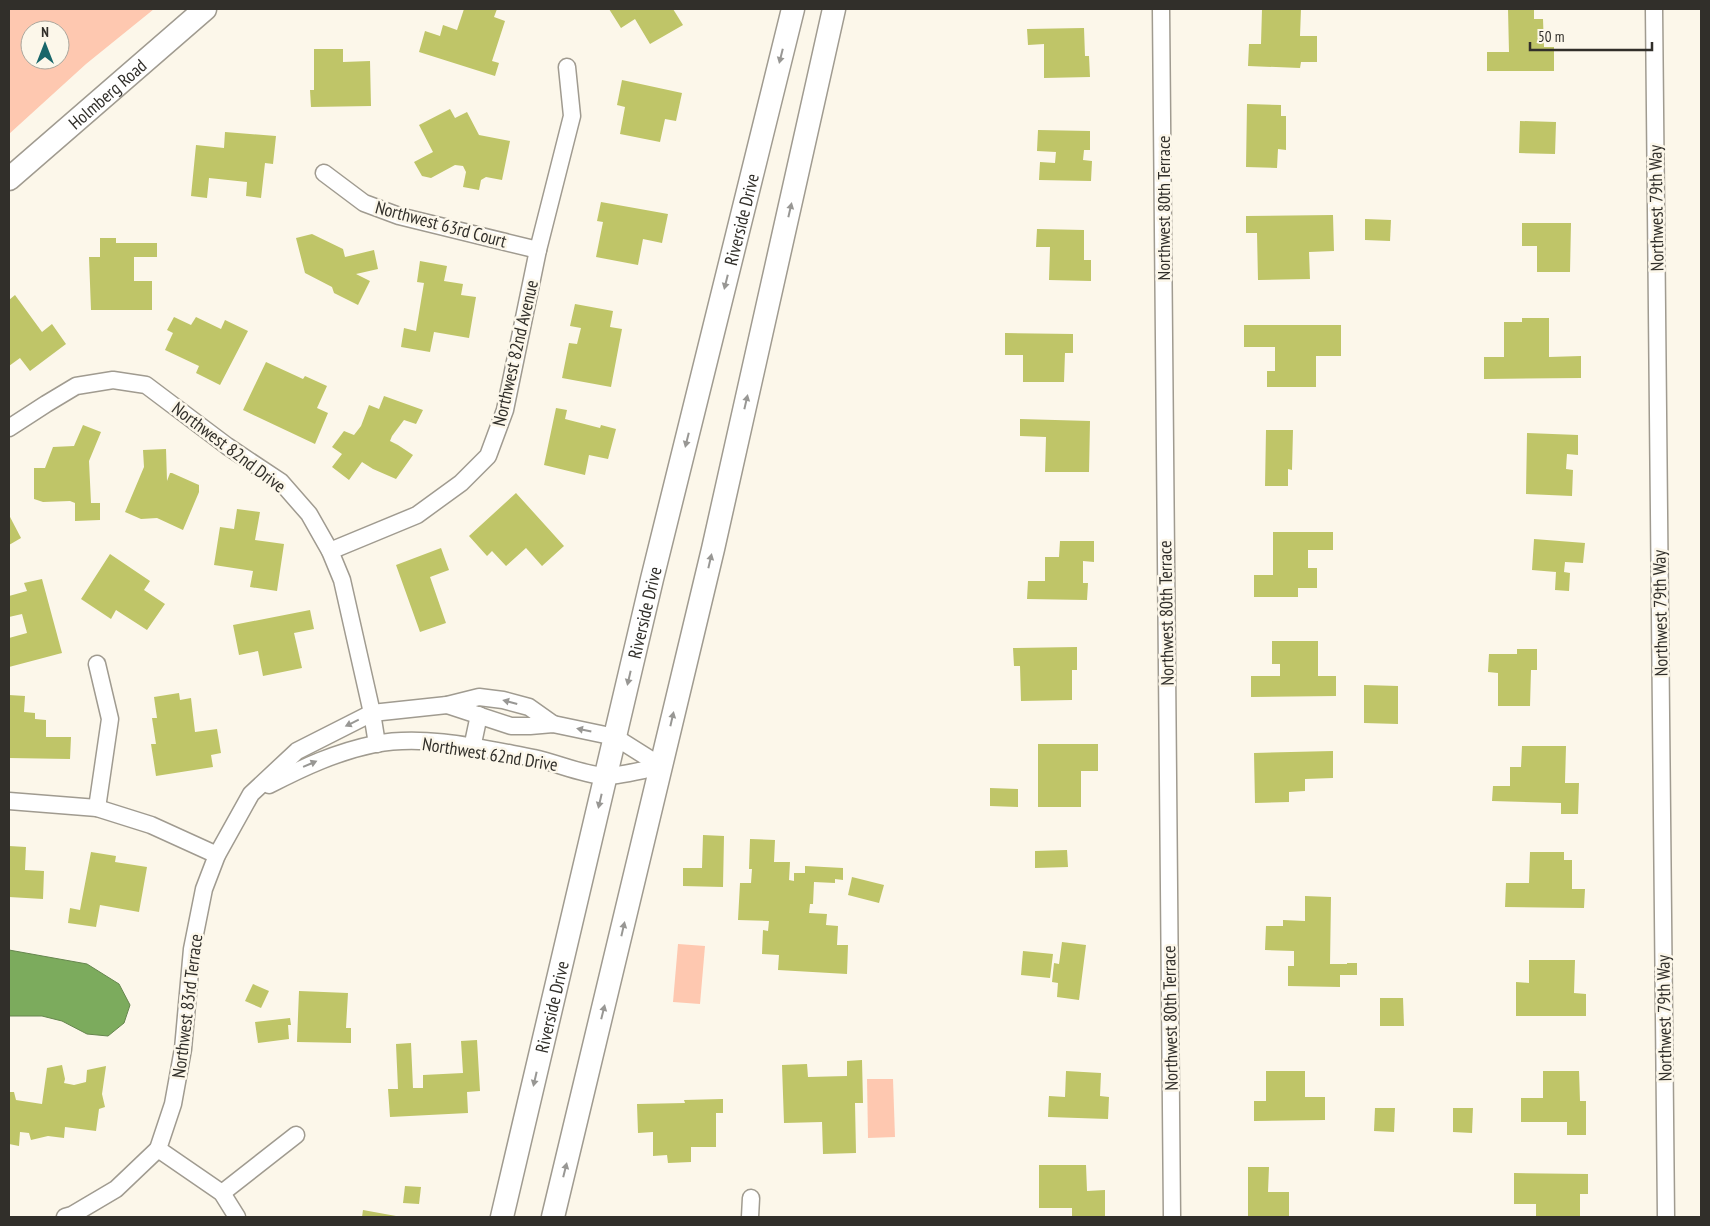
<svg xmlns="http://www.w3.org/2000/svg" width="1710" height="1226" viewBox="0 0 1710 1226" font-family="'PT Sans Narrow',sans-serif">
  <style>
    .green { fill: #fec8b0; fill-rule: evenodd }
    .water { fill: #7cab5d; stroke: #66864e }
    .building { fill: #bfc568 }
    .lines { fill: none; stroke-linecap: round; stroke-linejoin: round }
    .street-casing { stroke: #a09b90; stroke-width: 19 }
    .secondary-casing { stroke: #a09b90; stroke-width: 25 }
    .street { stroke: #fff; stroke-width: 16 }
    .secondary { stroke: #fff; stroke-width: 22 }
    .oneway { fill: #989794 }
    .labels { text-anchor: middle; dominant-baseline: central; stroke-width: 5; stroke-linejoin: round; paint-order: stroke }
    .street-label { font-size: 18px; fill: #312f2a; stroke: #fcf7ea }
  </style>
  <rect width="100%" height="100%" fill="#fcf7ea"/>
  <!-- green -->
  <g class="green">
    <path d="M9 9H154L86 64 9 134ZM30 30H60V60H30Z"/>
    <path d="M678 944 705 946 700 1004 673 1002Z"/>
    <path d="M867 1079H893L895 1137 868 1138Z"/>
  </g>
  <!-- water -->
  <path class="water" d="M9 950 87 964 119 984 130 1005 124 1023 108 1036 87 1034 62 1021 42 1016H9Z"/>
  <!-- building -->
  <g class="building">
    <path d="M464 9H497L494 17 505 21 492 61 499 63 495 76 419 52 425 31 440 36 443 25 457 30Z"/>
    <path d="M609 9H673L683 25 650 44 635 19 621 28Z"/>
    <path d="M1262 9H1301L1300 36H1317V62H1301L1300 68 1248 66 1249 44H1261Z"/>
    <path d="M1508 9H1534V19H1543L1544 47H1554V71H1487V52H1509Z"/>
    <path d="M1084 28 1085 56H1089L1090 77 1044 78V44L1028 45 1027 29Z"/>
    <path d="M314 49H343V62L370 61 371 106 311 107 310 90H314Z"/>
    <path d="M622 80 682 93 676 121 665 119 660 142 620 134 625 107 617 105Z"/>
    <path d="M1247 104 1281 105V116H1286V150L1278 149 1277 168 1246 167Z"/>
    <path d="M450 109 455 118 467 112 479 135 510 141 502 180 486 177 481 180 479 190 463 187 466 172 463 166 455 165 431 178 422 176 414 162 433 152 419 125Z"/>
    <path d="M1520 121 1556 122 1555 154 1519 153Z"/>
    <path d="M1038 130 1090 131V150H1084L1083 160 1092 161 1091 181 1039 180 1040 162 1055 163 1056 152 1037 151Z"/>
    <path d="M225 132 276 136 273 164 265 163 261 198 246 196 247 182 209 178 207 198 191 196 196 145 224 148Z"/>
    <path d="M601 202 668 214 662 243 643 239 638 265 596 257 603 222 597 221Z"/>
    <path d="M1333 215 1334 251 1309 252 1310 279 1258 280 1257 233H1246V216Z"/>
    <path d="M1365 219 1391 220 1390 241 1365 240Z"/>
    <path d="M1522 223H1571L1570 272H1537V246H1522Z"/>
    <path d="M1037 229 1084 230V260H1091V281L1049 280 1050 247H1036Z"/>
    <path d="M312 234 343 249 345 257 374 250 378 269 356 274 370 281 358 305 334 293 332 287 305 273 296 238Z"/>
    <path d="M100 238H116V243H157V257H134V281H152V310H91L89 257H100Z"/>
    <path d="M420 261 447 266 444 281 463 284 461 295 476 297 469 338 434 332 430 352 401 347 404 328 416 331 424 283 417 282Z"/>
    <path d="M15 295 42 332 52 324 66 344 30 371 20 358 9 366V300Z"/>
    <path d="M575 304 613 311 610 327 622 329 611 387 562 378 569 343 577 344 581 328 570 326Z"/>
    <path d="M174 317 191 325 196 317 221 329 225 320 248 331 220 385 196 373 199 366 165 350 173 333 167 330Z"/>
    <path d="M1522 318H1549V357L1581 356V378L1484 379V357H1504V322H1522Z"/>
    <path d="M1244 325H1341V356H1316V387H1267V371H1275V347H1244Z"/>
    <path d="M1005 333 1073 334V353H1065L1064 382H1023V355H1005Z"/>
    <path d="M266 362 303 379 305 376 327 386 317 408 328 413 315 444 243 410Z"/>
    <path d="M384 396 423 410 416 424 404 420 392 436 390 441 398 445 413 455 396 479 373 469 362 462 349 480 332 467 342 454 332 447 344 431 354 435 361 426 369 405 379 409Z"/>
    <path d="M556 408 567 410 565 419 600 428 601 425 616 429 608 459 589 455 585 475 544 465Z"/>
    <path d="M1020 419 1090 421 1089 472H1045L1046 437 1020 436Z"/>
    <path d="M83 425 101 432 89 461 91 503H100V520L75 521V503L70 501 43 502 34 499V468H45L53 447 74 446Z"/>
    <path d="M1266 430H1293L1292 470 1288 469V486H1265Z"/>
    <path d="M1527 433 1578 435V455L1567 454 1566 469 1573 470 1572 496 1526 494Z"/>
    <path d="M166 449 167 481 170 473H172L199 485V492L183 530 157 518 141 519 125 512 144 467 143 450Z"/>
    <path d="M516 493 564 546 542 566 526 548 506 566 492 551 487 556 469 536Z"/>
    <path d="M237 509 260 512 255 540 284 544 277 591 250 587 253 571 214 565 220 527 234 529Z"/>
    <path d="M9 515 21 538 9 545Z"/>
    <path d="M1273 532H1333V550H1308V568H1317V588H1298V597H1254V575H1273Z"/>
    <path d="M1534 539 1585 543 1583 563 1565 562 1564 572 1570 573 1569 591 1555 590 1556 572 1532 570Z"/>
    <path d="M1060 541H1094V562L1083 561V583H1088L1087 600 1027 599 1028 581H1045V557H1059Z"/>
    <path d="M441 548 449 570 430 577 446 623 420 632 396 565Z"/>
    <path d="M110 554 150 581 144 590 165 604 147 630 116 610 111 619 81 599Z"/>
    <path d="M42 579 62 653 9 667V649H10L9 638 27 633 22 614 9 617V596L27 591 24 583Z"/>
    <path d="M310 610 314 629 294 633 302 668 263 676 258 651 239 655 233 625Z"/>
    <path d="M1272 641H1318V676H1336V696L1251 697V676H1280V664H1272Z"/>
    <path d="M1077 647V670H1072V700L1021 701 1020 666H1014L1013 648Z"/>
    <path d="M1517 649H1537V670H1531L1530 706H1498V673L1488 672 1489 654H1517Z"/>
    <path d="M1364 685 1398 686V724L1364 723Z"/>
    <path d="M179 693 180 700 191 698 195 732 217 729 221 753 211 755 213 767 156 776 151 744H156L152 718H157L154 697Z"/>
    <path d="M9 695 25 696 24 712 35 713V719L46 720V737H71L70 759 9 758Z"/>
    <path d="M1038 744H1098V771H1081V807H1038Z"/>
    <path d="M1522 746H1566L1565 783H1579L1578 814H1561V803L1492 801 1493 786H1510V767H1521Z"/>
    <path d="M1333 751V778L1305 779V791L1289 792V802L1255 803 1254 753Z"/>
    <path d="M990 788 1018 789V807L990 806Z"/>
    <path d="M703 835 724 836 723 887 683 886V868H702Z"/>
    <path d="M750 839 775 840 774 862H790L789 880 794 881V873H805V866L843 868V880L835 879V883L814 882 813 904H810L809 913 827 914 826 925 838 926 837 945H848L847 974 778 970 779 955 762 954 763 930 768 931 769 921 738 920 740 883H751L752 869H749Z"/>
    <path d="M9 846 26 847 25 870 44 871 43 899 9 897Z"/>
    <path d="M1067 850 1068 867 1035 868V851Z"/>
    <path d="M91 852 116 856 115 862 147 867 139 912 100 905 96 927 68 923 70 908 80 910Z"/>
    <path d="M1530 852H1564V860H1572V889H1585L1584 908 1505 907 1506 883H1529Z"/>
    <path d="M852 877 884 885 879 903 848 895Z"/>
    <path d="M1305 896 1331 897 1330 964H1347V963H1357V975H1340V987L1288 986V966H1294V951L1265 950 1266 926H1283V920L1305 921Z"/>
    <path d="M1062 942 1086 945 1079 1000 1057 997 1058 983 1052 982 1054 963 1059 964Z"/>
    <path d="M1023 951 1053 954 1050 978 1021 975Z"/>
    <path d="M1529 960H1575L1574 993 1586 994V1016H1516V982L1529 983Z"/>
    <path d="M253 984 269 991 261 1008 245 1001Z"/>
    <path d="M299 991 348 993 346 1028H351V1043L297 1042Z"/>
    <path d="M1380 998H1403L1404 1026H1380Z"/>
    <path d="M290 1018 291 1025H288L289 1039 258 1043 255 1022Z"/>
    <path d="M477 1040 480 1091 467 1092 468 1113 390 1117 388 1089H398L396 1044 411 1043 413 1088H423V1075L463 1073 461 1041Z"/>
    <path d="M862 1060 863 1103H855L856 1153 823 1154 822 1122 784 1123 782 1065 807 1064 808 1077 847 1076V1061Z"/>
    <path d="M62 1065 65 1079 64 1083 74 1085 86 1082 87 1070 106 1066 102 1094 105 1107 99 1109 96 1131 65 1127 64 1138 48 1136 31 1140 29 1133 20 1132 19 1146 9 1144V1092H14L16 1100 42 1104 47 1068Z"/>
    <path d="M1066 1071 1101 1073 1100 1096 1109 1097 1108 1119 1048 1117 1049 1096 1065 1097Z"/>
    <path d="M1266 1071H1305V1097H1325V1120L1254 1121V1101H1266Z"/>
    <path d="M1543 1071H1579L1580 1101H1586V1135H1567V1122H1521V1098H1543Z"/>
    <path d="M723 1099V1113H716V1147H691V1162L668 1163 667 1155 653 1156V1132L638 1133 637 1104 685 1103 684 1100Z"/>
    <path d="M1375 1108H1395L1394 1132 1374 1131Z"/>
    <path d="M1453 1108H1473L1472 1133 1453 1132Z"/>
    <path d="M1039 1165H1086L1087 1191 1105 1190V1216L1072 1217V1208H1039Z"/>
    <path d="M1248 1167H1269L1268 1192H1289V1217H1248Z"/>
    <path d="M1514 1173 1588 1174V1194H1580V1217H1536V1204H1514Z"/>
    <path d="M405 1186 421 1187 419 1204 403 1203Z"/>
    <path d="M363 1210 396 1216V1217H362Z"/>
  </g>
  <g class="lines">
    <defs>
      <g id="street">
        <path d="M1161 9 1172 1217"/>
        <path d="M1654 9 1666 1217"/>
        <path d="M324 173 364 203 399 216 538 250"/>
        <path d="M9 428 46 404 76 386 113 380 146 385 227 446 281 482 309 514 330 551 342 580 372 713 377 744"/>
        <path d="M330 551 417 515 461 483 488 456 505 410 538 250 572 116 567 67"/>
        <path d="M97 664 110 719 97 808"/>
        <path d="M447 705 511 726H530L553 724 615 737 661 766"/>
        <path d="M472 748 479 715"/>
        <path d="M269 785C304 767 336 752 375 744 425 734 485 749 534 758 557 763 581 774 604 776 616 777 647 769 661 766"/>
        <path d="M9 801 97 808 151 825 217 855"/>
        <path d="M222 1193 296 1135"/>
        <path d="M65 1217 72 1215 116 1189 158 1149"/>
        <path d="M237 1217 222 1193 158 1149 173 1104 183 1049 192 949 204 889 217 855 251 794 297 751 372 713 447 705 479 697 503 700 529 707 553 724"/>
        <path d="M750 1217 751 1198"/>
      </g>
      <g id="secondary">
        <path id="s1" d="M9 179 205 9"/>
        <path id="s2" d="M502 1217 652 579 793 9"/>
        <path d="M553 1217 713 549 834 9"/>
      </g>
    </defs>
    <!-- street casing -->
    <use href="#street" class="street-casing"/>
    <!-- secondary casing -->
    <use href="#secondary" class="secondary-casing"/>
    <!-- street -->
    <use href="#street" class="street"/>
    <!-- secondary -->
    <use href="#secondary" class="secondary"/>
  </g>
  <!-- one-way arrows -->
  <defs><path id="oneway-solid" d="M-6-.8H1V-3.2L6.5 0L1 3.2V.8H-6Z" transform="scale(1.25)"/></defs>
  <g class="oneway">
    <use href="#oneway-solid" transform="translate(781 56) rotate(104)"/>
    <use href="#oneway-solid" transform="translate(790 210) rotate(-77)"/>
    <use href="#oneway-solid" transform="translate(726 282) rotate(104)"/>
    <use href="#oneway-solid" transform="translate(746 402) rotate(-77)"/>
    <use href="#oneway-solid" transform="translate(687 440) rotate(104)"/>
    <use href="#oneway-solid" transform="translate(710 561) rotate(-77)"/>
    <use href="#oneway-solid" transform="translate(629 678) rotate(103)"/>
    <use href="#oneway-solid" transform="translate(510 702) rotate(-165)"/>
    <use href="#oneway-solid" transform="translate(672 719) rotate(-77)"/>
    <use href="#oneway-solid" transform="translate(352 723) rotate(154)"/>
    <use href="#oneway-solid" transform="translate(584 730) rotate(-168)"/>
    <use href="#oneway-solid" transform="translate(310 764) rotate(-23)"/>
    <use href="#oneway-solid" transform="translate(600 801) rotate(103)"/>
    <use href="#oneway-solid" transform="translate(623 929) rotate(-77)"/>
    <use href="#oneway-solid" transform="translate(603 1012) rotate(-76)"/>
    <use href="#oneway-solid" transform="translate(535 1079) rotate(103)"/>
    <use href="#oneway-solid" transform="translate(565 1170) rotate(-76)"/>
  </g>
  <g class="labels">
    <!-- street labels -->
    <g class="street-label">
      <text stroke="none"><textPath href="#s1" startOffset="130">Holmberg Road</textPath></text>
      <text transform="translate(1163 208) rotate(-90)">Northwest 80th Terrace</text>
      <text transform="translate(1656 208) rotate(-91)">Northwest 79th Way</text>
      <text stroke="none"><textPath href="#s2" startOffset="1026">Riverside Drive</textPath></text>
      <text transform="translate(441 224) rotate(15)">Northwest 63rd Court</text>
      <text transform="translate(515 353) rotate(-77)">Northwest 82nd Avenue</text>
      <text transform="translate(229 447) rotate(37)">Northwest 82nd Drive</text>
      <text stroke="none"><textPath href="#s2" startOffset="621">Riverside Drive</textPath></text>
      <text transform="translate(1166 613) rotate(-91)">Northwest 80th Terrace</text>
      <text transform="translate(1660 613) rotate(-91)">Northwest 79th Way</text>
      <text transform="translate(490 754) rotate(9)">Northwest 62nd Drive</text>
      <text transform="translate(187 1006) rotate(-83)">Northwest 83rd Terrace</text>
      <text stroke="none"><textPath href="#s2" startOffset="216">Riverside Drive</textPath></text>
      <text transform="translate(1170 1018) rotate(-91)">Northwest 80th Terrace</text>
      <text transform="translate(1664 1018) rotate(-91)">Northwest 79th Way</text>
    </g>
  </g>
  <!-- border -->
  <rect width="1710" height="1226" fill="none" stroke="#312f2a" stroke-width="20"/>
  <!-- north arrow -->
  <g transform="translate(45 45)"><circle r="24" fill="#fcf7ea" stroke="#aba79d"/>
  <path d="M0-4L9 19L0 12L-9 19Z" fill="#18666a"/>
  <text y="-8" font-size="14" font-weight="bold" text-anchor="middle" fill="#312f2a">N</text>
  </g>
  <!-- scale -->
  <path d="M1530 42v8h122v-8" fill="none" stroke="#312f2a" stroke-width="2.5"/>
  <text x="1538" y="42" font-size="15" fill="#312f2a" stroke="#fcf7ea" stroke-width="4" paint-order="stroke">50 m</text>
</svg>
